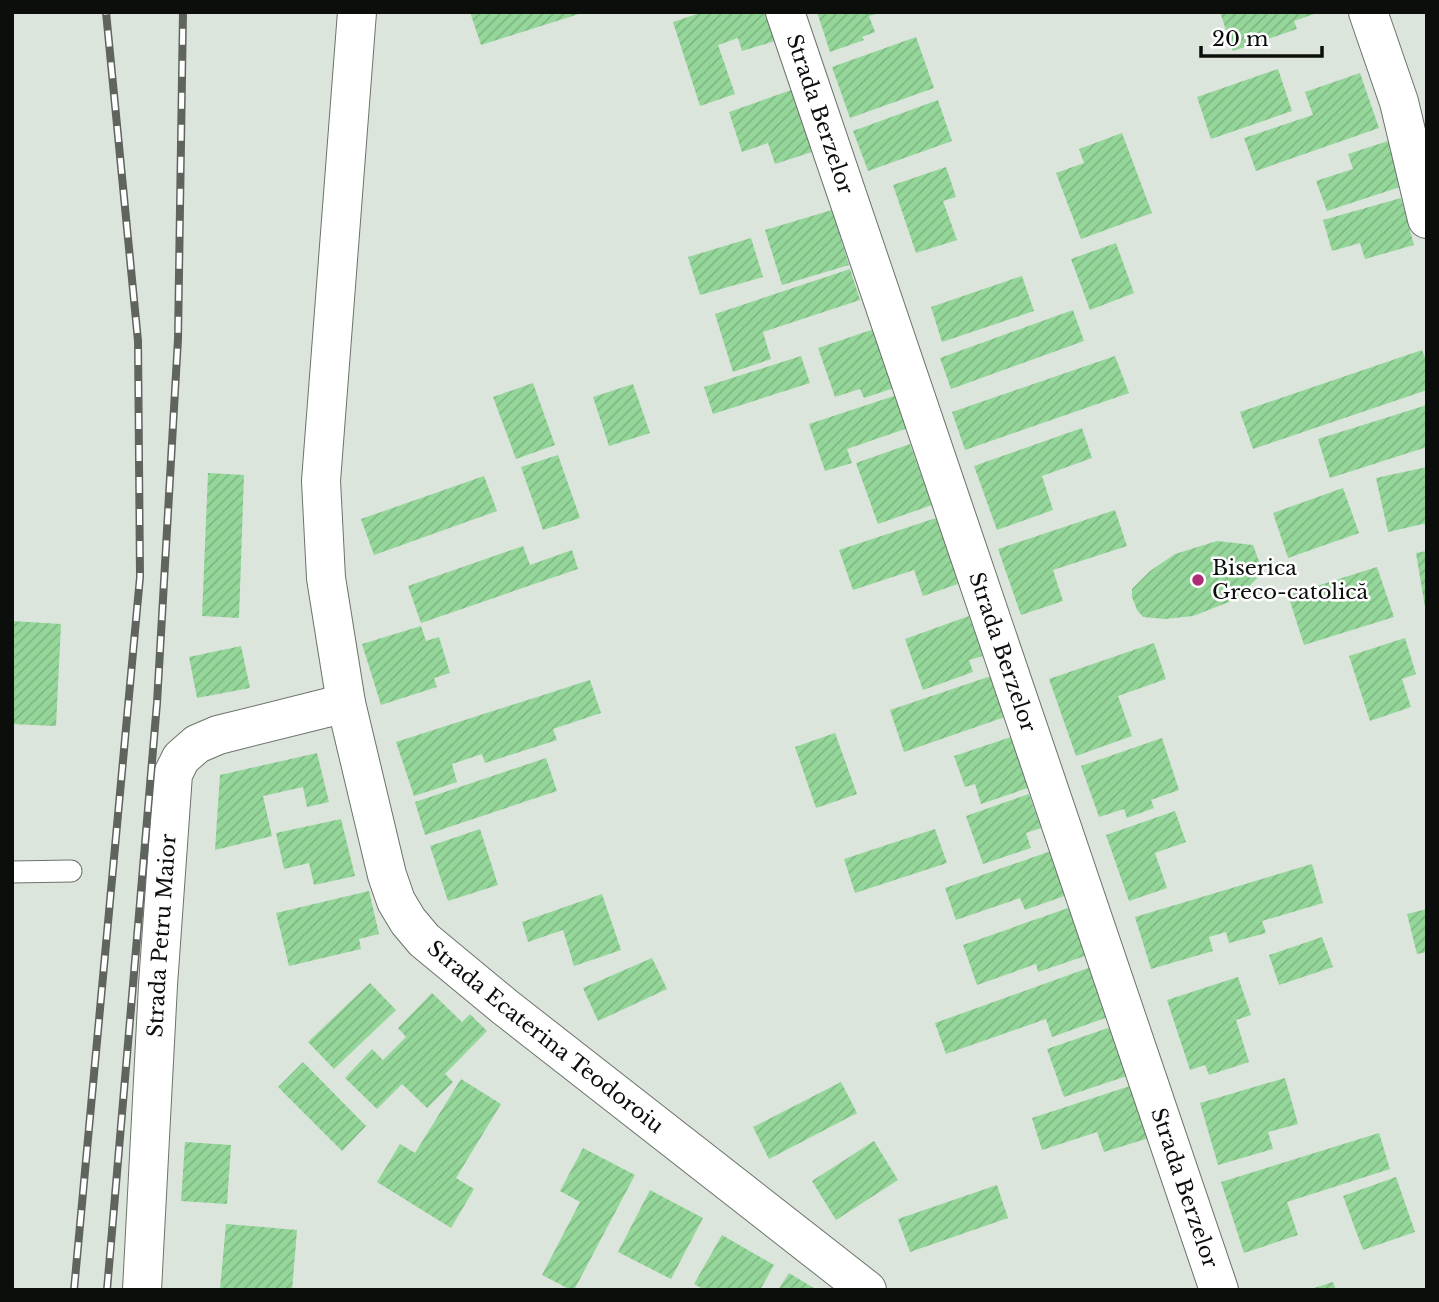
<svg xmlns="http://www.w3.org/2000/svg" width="1439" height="1302" viewBox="0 0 1439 1302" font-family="'Libre Baskerville',serif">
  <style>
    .building { fill: url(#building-hatch) }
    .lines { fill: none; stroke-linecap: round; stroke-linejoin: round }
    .lane-casing { stroke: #6b736b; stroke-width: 23 }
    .street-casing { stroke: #6b736b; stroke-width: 40 }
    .lane { stroke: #fff; stroke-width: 21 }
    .street { stroke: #fff; stroke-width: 38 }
    .rail-casing { stroke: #5f645f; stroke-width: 8 }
    .rail { stroke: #fff; stroke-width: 5; stroke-dasharray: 16; stroke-linecap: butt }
    .poi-dot { fill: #af2c74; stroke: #fff; stroke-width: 2.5 }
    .labels { text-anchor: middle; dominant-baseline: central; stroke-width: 5; stroke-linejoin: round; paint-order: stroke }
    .street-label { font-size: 21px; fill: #0b0e0b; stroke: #fff }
    .poi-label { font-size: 21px; fill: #0b0e0b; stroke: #fff; text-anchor: start }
  </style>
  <defs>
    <pattern id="building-hatch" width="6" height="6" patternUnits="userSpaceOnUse" patternTransform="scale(1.75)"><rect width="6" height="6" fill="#95d79a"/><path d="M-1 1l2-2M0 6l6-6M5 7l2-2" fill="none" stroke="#7fb783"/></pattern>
  </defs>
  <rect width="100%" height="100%" fill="#dce5dc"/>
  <!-- building -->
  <g class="building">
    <path d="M470 12H581L582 13 481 45Z"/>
    <path d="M703 12H769L778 40 742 51 738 38 718 45 735 94 700 106 673 22Z"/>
    <path d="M817 12H879V13L869 16 875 32 862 37 864 40 830 52Z"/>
    <path d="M1220 12H1317V13L1294 21 1297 29 1233 51Z"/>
    <path d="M916 37 934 88 850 118 832 67Z"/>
    <path d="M1278 69 1292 111 1211 139 1197 97Z"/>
    <path d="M1360 73 1379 128 1256 171 1244 138 1313 115 1305 92Z"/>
    <path d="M797 88 818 150 775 164 768 143 742 152 729 112Z"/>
    <path d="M938 100 952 141 868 171 853 131Z"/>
    <path d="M1122 133 1152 213 1081 239 1056 173 1084 163 1079 149Z"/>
    <path d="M1391 140 1406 185 1327 211 1316 181 1353 169 1348 154Z"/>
    <path d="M946 167 956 197 943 201 957 240 916 253 893 185Z"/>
    <path d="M1401 198 1414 245 1365 259 1360 243 1332 251 1323 220Z"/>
    <path d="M832 210 849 265 782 285 765 230Z"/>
    <path d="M751 238 763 277 700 295 688 257Z"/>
    <path d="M1116 243 1134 293 1090 310 1071 259Z"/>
    <path d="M850 269 860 300 763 332 771 359 733 372 715 314Z"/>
    <path d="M1022 276 1034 311 942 342 931 307Z"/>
    <path d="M1073 310 1084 341 951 389 940 358Z"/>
    <path d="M877 328 897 387 864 398 860 389 835 397 818 348Z"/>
    <path d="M1422 350 1427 363V390L1253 449 1240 412Z"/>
    <path d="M801 356 810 383 713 414 704 387Z"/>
    <path d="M1115 356 1129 393 965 450 952 412Z"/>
    <path d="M533 383 555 445 516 459 493 397Z"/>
    <path d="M633 384 650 433 609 446 593 397Z"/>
    <path d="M897 395 908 428 847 449 852 463 825 471 809 424Z"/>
    <path d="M1427 405V447L1330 478 1318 439Z"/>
    <path d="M1082 428 1092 458 1042 476 1053 510 997 530 974 466Z"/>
    <path d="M910 444 932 505 878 524 856 463Z"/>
    <path d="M558 455 580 518 543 530 521 467Z"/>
    <path d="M1427 467V523L1388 532 1376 478Z"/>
    <path d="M208 473 244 475 239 618 202 616Z"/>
    <path d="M484 476 497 511 374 555 361 519Z"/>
    <path d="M1343 488 1359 533 1288 558 1273 513Z"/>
    <path d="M1115 510 1127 546 1053 570 1063 601 1021 615 998 549Z"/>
    <path d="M939 517 961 583 923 596 914 570 853 590 839 550Z"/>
    <path d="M1217 541 1253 545 1263 572 1237 599 1193 616 1165 619 1143 617 1137 610 1132 597V589L1150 571 1175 554Z"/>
    <path d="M523 546 530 565 572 550 578 569 421 623 408 586Z"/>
    <path d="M1427 551V607H1425L1416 553Z"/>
    <path d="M1377 567 1394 617 1304 645 1288 595Z"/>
    <path d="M969 616 983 656 969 660 973 672 923 690 905 639Z"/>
    <path d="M12 621 61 624 56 726 12 724Z"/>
    <path d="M421 626 426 641 439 637 450 673 434 678 437 687 381 705 362 644Z"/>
    <path d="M1405 638 1416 674 1402 679 1411 707 1370 721 1349 656Z"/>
    <path d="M1154 643 1166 679 1118 696 1132 736 1076 756 1049 679Z"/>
    <path d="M241 646 250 688 197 698 189 657Z"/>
    <path d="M991 676 1005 717 904 752 890 710Z"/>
    <path d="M590 680 601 713 553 729 557 740 485 763 482 754 452 764 457 782 414 796 396 742Z"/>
    <path d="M835 733 857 794 816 808 795 747Z"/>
    <path d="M1011 737 1028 788 981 804 975 784 965 787 954 756Z"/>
    <path d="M1162 738 1179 790 1151 800 1154 808 1127 818 1124 809 1099 817 1081 766Z"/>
    <path d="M317 753 329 802 307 807 303 787 263 796 272 836 215 850 220 775Z"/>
    <path d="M546 758 557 791 425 835 415 802Z"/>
    <path d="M1029 794 1041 828 1026 833 1031 848 983 864 966 816Z"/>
    <path d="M1175 811 1186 842 1155 853 1167 888 1129 901 1106 835Z"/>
    <path d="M341 819 355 876 314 885 309 863 284 869 276 833Z"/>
    <path d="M480 829 498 885 448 901 430 846Z"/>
    <path d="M935 829 947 863 855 893 844 859Z"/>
    <path d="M1051 851 1067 895 1025 910 1020 898 956 920 945 888Z"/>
    <path d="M1312 864 1323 903 1262 921 1266 933 1229 943 1226 932 1209 937 1213 951 1151 969 1135 917Z"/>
    <path d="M369 891 379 934 359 939 361 949 289 966 276 913Z"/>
    <path d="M602 894 621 950 574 966 563 930 528 942 522 922Z"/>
    <path d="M1071 907 1088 955 1038 972 1036 964 977 985 963 945Z"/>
    <path d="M1427 909V952L1417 954 1407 914Z"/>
    <path d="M1322 937 1333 967 1279 985 1269 955Z"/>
    <path d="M652 958 667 989 598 1021 583 988Z"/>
    <path d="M1091 967 1108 1017 1052 1037 1046 1019 946 1054 935 1023Z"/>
    <path d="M1238 977 1251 1015 1236 1020 1249 1062 1209 1075 1205 1065 1190 1070 1167 1000Z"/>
    <path d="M370 983 396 1010 334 1069 308 1042Z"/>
    <path d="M432 993 462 1022 470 1014 487 1031 445 1074 453 1082 427 1108 402 1084 377 1109 345 1078 372 1049 383 1060 406 1037 398 1028Z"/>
    <path d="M1111 1027 1127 1076 1064 1097 1047 1049Z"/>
    <path d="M303 1062 366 1126 342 1151 278 1087Z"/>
    <path d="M1285 1078 1298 1124 1268 1132 1273 1149 1218 1165 1200 1103Z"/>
    <path d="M461 1079 501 1104 456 1178 474 1189 451 1228 377 1182 400 1144 415 1153Z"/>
    <path d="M841 1082 857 1113 769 1159 753 1127Z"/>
    <path d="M1133 1085 1149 1138 1104 1152 1097 1132 1042 1150 1032 1118Z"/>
    <path d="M1379 1133 1390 1169 1287 1202 1298 1235 1244 1253 1221 1182Z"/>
    <path d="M874 1141 898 1180 836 1220 812 1181Z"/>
    <path d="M185 1142 231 1145 227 1204 181 1201Z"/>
    <path d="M583 1148 635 1175 574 1290H571L542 1275 580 1202 560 1191Z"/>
    <path d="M1396 1177 1415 1232 1363 1250 1343 1196Z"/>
    <path d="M997 1185 1008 1218 910 1252 898 1219Z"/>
    <path d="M650 1190 703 1218 671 1279 618 1252Z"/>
    <path d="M226 1224 297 1230 292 1290 220 1289Z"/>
    <path d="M722 1235 774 1265 760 1290H705L694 1284Z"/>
    <path d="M789 1273 817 1290H778Z"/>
    <path d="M1333 1282 1336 1290H1311V1289Z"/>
  </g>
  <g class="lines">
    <defs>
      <path id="lane" d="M12 872 71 871"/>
      <g id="street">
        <path id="s1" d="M357 12 321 481 326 578 346 703 387 875 396 901 408 921 424 940 505 1007 867 1290"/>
        <path id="s2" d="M785 12 1219 1290"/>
        <path d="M1368 12 1399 102 1427 219"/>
        <path id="s3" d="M142 1290 158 985 173 774 181 758 197 744 218 735 346 703"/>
      </g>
    </defs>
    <!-- lane casing -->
    <use href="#lane" class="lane-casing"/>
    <!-- street casing -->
    <use href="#street" class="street-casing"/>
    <!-- lane -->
    <use href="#lane" class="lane"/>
    <!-- street -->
    <use href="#street" class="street"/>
    <defs>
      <g id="rail">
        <path d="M74 1290 140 577 138 341 106 12"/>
        <path d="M107 1290 157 703 178 339 183 12"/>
      </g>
    </defs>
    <!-- rail casing -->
    <use href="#rail" class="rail-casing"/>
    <!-- rail -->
    <use href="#rail" class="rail"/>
  </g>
  <!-- markers -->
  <circle class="poi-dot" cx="1198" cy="580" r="7"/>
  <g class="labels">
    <!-- street labels -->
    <g class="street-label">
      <text stroke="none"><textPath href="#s2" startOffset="108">Strada Berzelor</textPath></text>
      <text stroke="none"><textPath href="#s2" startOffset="676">Strada Berzelor</textPath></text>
      <text stroke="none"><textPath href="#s3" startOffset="355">Strada Petru Maior</textPath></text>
      <text stroke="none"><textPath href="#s1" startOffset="1102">Strada Ecaterina Teodoroiu</textPath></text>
      <text stroke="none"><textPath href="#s2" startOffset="1242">Strada Berzelor</textPath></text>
    </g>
    <!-- poi labels -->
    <g class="poi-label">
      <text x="1212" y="568">Biserica<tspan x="1212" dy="24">Greco-catolică</tspan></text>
    </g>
  </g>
  <!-- border -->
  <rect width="1439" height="1302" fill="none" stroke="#0b0e0b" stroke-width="28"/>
  <!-- scale -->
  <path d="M1201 46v10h121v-10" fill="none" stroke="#0b0e0b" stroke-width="3.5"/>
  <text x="1212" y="46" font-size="21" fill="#0b0e0b" stroke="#ffffff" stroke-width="5" paint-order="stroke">20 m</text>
</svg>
